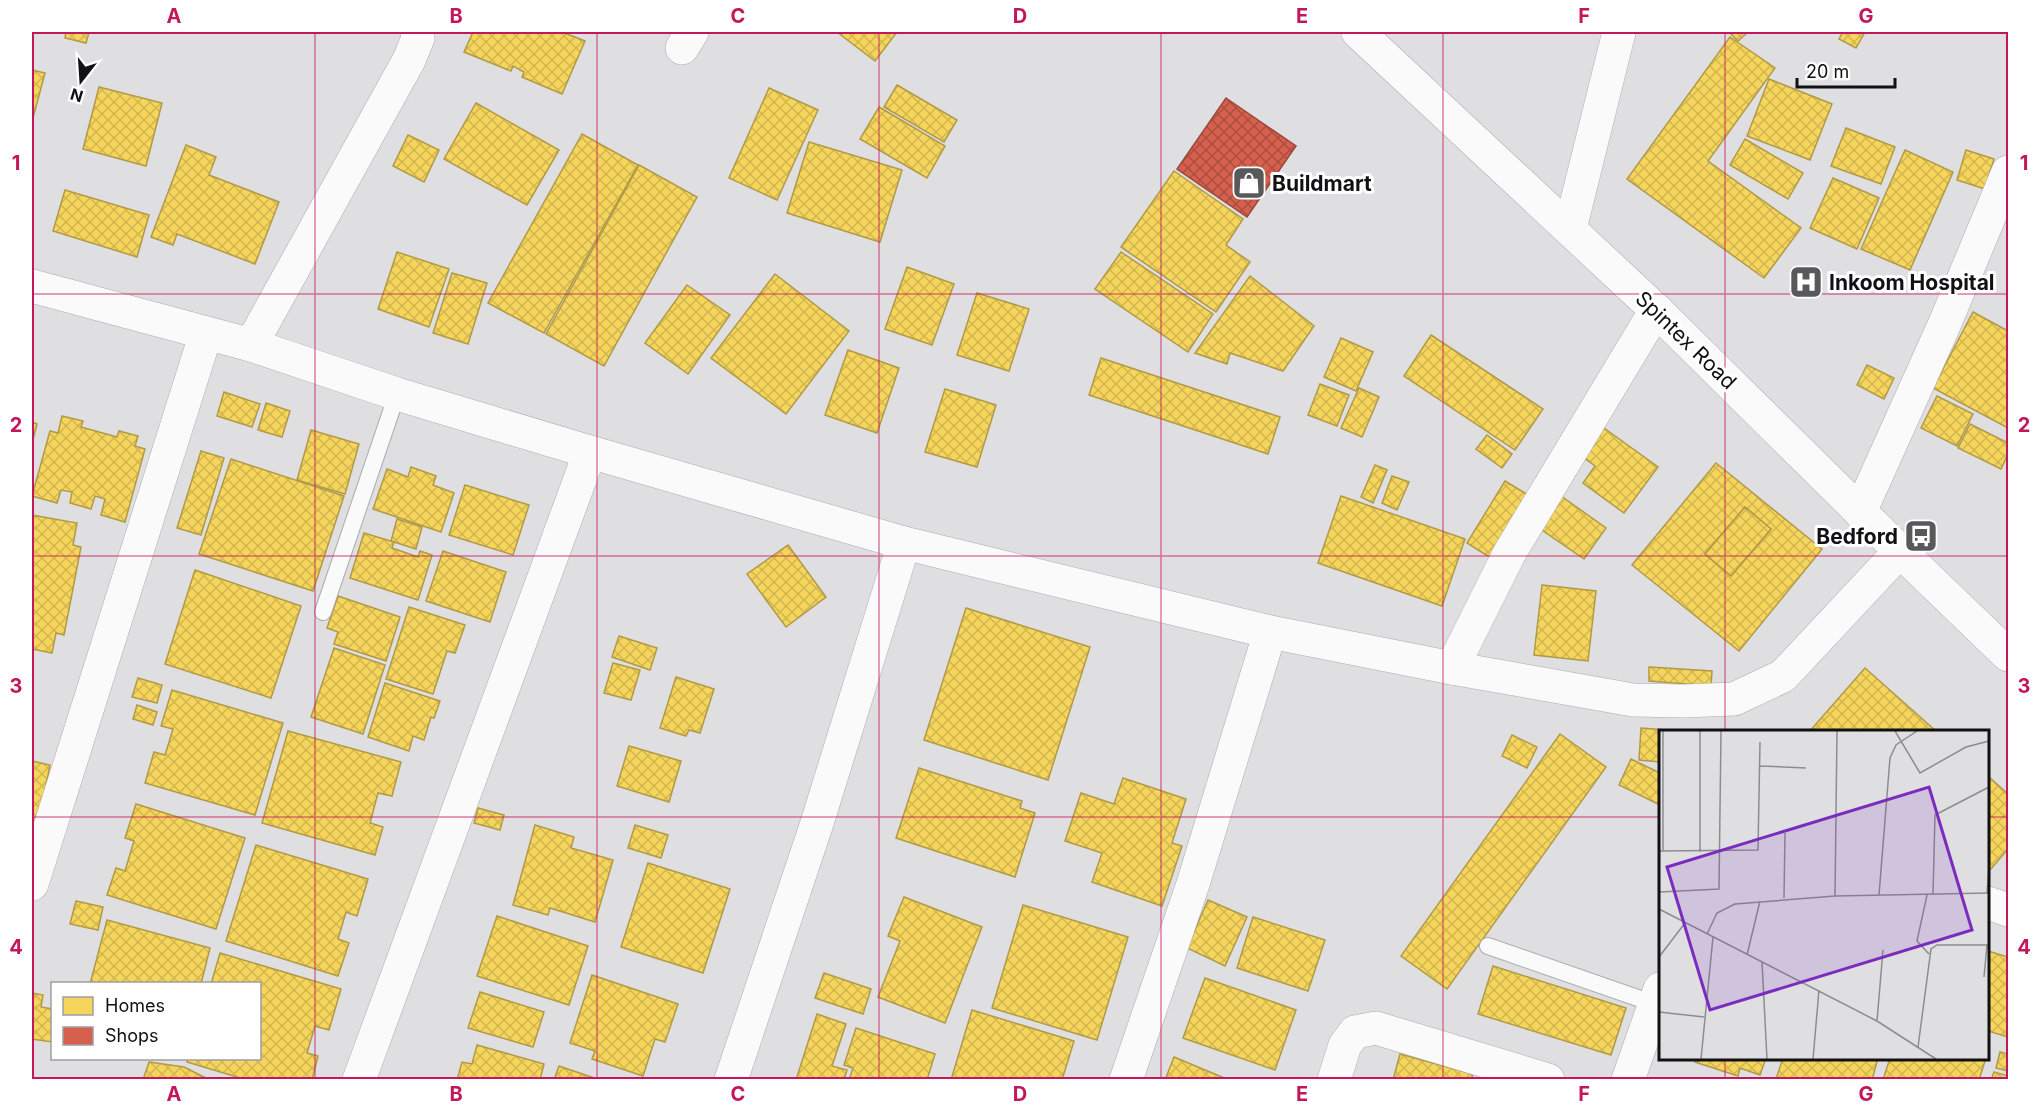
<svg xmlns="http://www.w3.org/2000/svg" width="2040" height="1111" viewBox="0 0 2040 1111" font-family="Inter,sans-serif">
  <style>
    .homes { fill: url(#homes-cross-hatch); stroke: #b19a46; stroke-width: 1.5; fill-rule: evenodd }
    .shops { fill: url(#shops-cross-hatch); stroke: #9b483b; stroke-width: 1.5 }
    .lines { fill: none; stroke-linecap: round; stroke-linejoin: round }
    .lane-casing { stroke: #acabad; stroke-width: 18 }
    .street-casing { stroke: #acabad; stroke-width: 34 }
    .secondary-casing { stroke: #acabad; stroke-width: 34 }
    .lane { stroke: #fafafa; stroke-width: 16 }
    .street { stroke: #fafafa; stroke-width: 33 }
    .secondary { stroke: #fafafa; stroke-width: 33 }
    .grid { fill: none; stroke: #c2185b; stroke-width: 1.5; stroke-opacity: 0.55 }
    .labels { text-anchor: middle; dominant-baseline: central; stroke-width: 6; stroke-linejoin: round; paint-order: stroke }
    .poi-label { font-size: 21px; font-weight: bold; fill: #111012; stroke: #fff; text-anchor: start }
    .street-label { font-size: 21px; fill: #111012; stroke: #fff }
    .inset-road { fill: none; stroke: #8d8c8e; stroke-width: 1.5 }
    .view { fill: #7b2cbf; fill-opacity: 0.15; stroke: #7b2cbf; stroke-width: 3 }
    .inset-edge { fill: none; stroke: #111012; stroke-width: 3 }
    .neatline { fill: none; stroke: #c2185b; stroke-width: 2 }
    .grid-label { font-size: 20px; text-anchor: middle; font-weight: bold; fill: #c2185b }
  </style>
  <defs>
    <pattern id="homes-cross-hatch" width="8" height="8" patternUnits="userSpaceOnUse" patternTransform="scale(1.5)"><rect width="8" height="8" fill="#f6d55c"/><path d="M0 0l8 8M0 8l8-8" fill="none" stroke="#d2b64f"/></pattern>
    <pattern id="shops-cross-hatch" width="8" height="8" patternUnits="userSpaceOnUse" patternTransform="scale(1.5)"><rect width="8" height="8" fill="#d6604d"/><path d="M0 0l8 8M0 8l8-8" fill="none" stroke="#ac4e3f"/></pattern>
  </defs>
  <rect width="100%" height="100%" fill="#dfdee1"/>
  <!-- homes -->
  <g class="homes">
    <path d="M66 32H89L86 43 65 38Z"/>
    <path d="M473 32H562L585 41 562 94 522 77 524 72 513 66 511 71 464 52Z"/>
    <path d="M837 32H897L875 61Z"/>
    <path d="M1729 32H1748L1738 41Z"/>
    <path d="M1843 32H1865L1856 48 1839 39Z"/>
    <path d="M1730 37 1775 68 1708 161 1801 228 1764 278 1627 179Z"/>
    <path d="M32 70 45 73 33 118H32Z"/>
    <path d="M1769 79 1832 104 1810 160 1747 136Z"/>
    <path d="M897 85 957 120 944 142 884 107Z"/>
    <path d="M99 87 162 103 146 166 83 149Z"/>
    <path d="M769 88 818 110 777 200 729 178Z"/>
    <path d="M476 103 559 150 527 205 444 159Z"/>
    <path d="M879 107 945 146 927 178 860 139Z"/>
    <path d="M1846 128 1895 147 1881 184 1831 166Z"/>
    <path d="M582 134 638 165 544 333 488 303Z"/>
    <path d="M408 135 439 150 424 182 393 166Z"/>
    <path d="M1745 139 1803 173 1788 199 1730 165Z"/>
    <path d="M809 142 902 170 880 242 787 213Z"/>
    <path d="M186 145 216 157 209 175 279 202 255 264 177 234 173 245 151 237Z"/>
    <path d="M1905 150 1953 172 1910 270 1861 249Z"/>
    <path d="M1966 150 1994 159 1985 189 1957 180Z"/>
    <path d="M639 165 697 197 604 366 546 334Z"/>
    <path d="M1174 171 1243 219 1226 245 1250 262 1216 312 1121 247Z"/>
    <path d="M1833 178 1879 198 1857 249 1810 228Z"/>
    <path d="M65 190 149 215 137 257 53 231Z"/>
    <path d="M397 252 449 269 429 327 378 309Z"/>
    <path d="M1121 252 1213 314 1188 352 1095 289Z"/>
    <path d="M907 267 954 284 932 345 885 329Z"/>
    <path d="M452 273 487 283 468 344 433 333Z"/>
    <path d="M775 274 849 331 786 414 711 358Z"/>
    <path d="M1250 276 1314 326 1283 371 1230 353 1227 364 1195 353Z"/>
    <path d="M687 285 730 315 688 374 645 343Z"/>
    <path d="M977 293 1029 309 1009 371 957 355Z"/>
    <path d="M1973 312 2008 331V428L1933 388Z"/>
    <path d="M1431 335 1543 409 1515 450 1404 376Z"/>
    <path d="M1341 338 1373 352 1356 391 1324 377Z"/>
    <path d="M848 350 899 368 877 433 825 415Z"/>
    <path d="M1101 358 1280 417 1268 454 1089 395Z"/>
    <path d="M1867 365 1894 378 1884 399 1857 385Z"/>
    <path d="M1320 384 1349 395 1337 426 1308 415Z"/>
    <path d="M1359 388 1379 397 1362 437 1341 428Z"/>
    <path d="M945 389 996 405 977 467 925 452Z"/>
    <path d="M224 392 260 404 252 427 217 416Z"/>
    <path d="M1937 396 1973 414 1957 446 1921 428Z"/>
    <path d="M266 403 290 411 282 437 258 430Z"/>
    <path d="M62 416 83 421 81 427 117 437 119 431 138 436 135 446 145 449 125 522 101 515 105 499 95 496 91 509 70 503 72 492 61 490 57 503 32 496 50 431 58 433Z"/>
    <path d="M32 422 37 424 32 444Z"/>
    <path d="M1597 423 1658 467 1624 513 1583 483 1595 466 1576 452Z"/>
    <path d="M1970 424 2008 443V454L2001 469 1958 448Z"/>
    <path d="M311 430 359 444 345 494 297 480Z"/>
    <path d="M1487 435 1512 454 1502 468 1476 449Z"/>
    <path d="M201 451 224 458 201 535 177 528Z"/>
    <path d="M231 459 344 496 313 591 199 554Z"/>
    <path d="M1716 463 1822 549 1739 651 1632 565ZM1745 507 1771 529 1731 576 1705 554Z"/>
    <path d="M1375 465 1387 470 1373 503 1361 497Z"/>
    <path d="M411 467 436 476 433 485 454 493 441 532 373 509 387 469 408 477Z"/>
    <path d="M1392 476 1409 482 1397 510 1382 503Z"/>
    <path d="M1505 481 1533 498 1494 560 1467 543Z"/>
    <path d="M465 485 529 505 513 555 449 535Z"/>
    <path d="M1341 496 1465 539 1442 606 1318 563Z"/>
    <path d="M1561 496 1606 528 1584 559 1539 528Z"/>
    <path d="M1745 507 1771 529 1731 576 1705 554Z"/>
    <path d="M32 515 77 523 73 545 81 547 64 635 56 633 52 653 32 649Z"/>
    <path d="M397 519 422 527 416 549 391 541Z"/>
    <path d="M364 533 394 542 392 548 418 557 420 551 432 555 418 600 350 578Z"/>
    <path d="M788 545 826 597 786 627 747 574Z"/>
    <path d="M443 551 506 572 490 622 426 601Z"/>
    <path d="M195 570 301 606 271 698 165 664Z"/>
    <path d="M1542 585 1596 591 1588 661 1534 655Z"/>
    <path d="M338 596 400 617 386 661 334 644 338 632 327 628Z"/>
    <path d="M409 607 465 625 455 653 447 651 433 694 386 679Z"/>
    <path d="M966 608 1090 647 1048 780 924 740Z"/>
    <path d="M619 636 657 648 650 670 612 657Z"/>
    <path d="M334 648 385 665 363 734 311 717Z"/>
    <path d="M613 663 640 670 631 700 604 693Z"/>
    <path d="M1649 667 1712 671 1711 686 1649 681Z"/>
    <path d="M1865 668 1937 732H1809Z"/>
    <path d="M676 677 714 689 700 733 689 730 686 736 660 728Z"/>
    <path d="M138 678 162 685 157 703 132 697Z"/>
    <path d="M385 683 440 701 434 718 431 717 424 740 413 736 409 751 368 737Z"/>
    <path d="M172 690 283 723 255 815 145 783 154 752 165 755 173 729 161 726Z"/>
    <path d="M137 705 157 712 153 725 133 719Z"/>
    <path d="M1641 728 1692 732H1660V762L1639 760Z"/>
    <path d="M288 731 401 762 392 796 378 793 370 823 383 827 375 855 262 823Z"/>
    <path d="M1560 734 1606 767 1447 989 1401 956Z"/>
    <path d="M1512 735 1537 747 1527 768 1502 756Z"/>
    <path d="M629 746 681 761 669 802 617 786Z"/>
    <path d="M1631 759 1660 773V805L1619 785Z"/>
    <path d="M32 761 50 765 35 841 32 840Z"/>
    <path d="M919 768 1022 801 1020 808 1035 813 1015 877 896 838Z"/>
    <path d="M1988 776 2008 794V849L1991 869 1988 866Z"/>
    <path d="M1123 778 1186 799 1172 843 1182 846 1162 906 1092 882 1102 853 1065 841 1081 793 1114 804Z"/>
    <path d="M136 804 245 838 216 929 107 895 116 868 125 871 134 841 125 838Z"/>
    <path d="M478 808 504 815 500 830 474 823Z"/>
    <path d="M535 825 574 837 571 848 613 860 595 922 550 908 548 915 513 905Z"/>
    <path d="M635 825 668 835 661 858 628 848Z"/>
    <path d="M256 845 368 879 357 916 346 912 338 939 349 943 338 976 226 941Z"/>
    <path d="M648 863 730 889 703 973 621 947Z"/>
    <path d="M904 897 982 927 945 1023 878 997 900 941 888 936Z"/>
    <path d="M1208 900 1247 917 1225 966 1187 948Z"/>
    <path d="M76 901 103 907 98 930 70 924Z"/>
    <path d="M1023 905 1128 937 1097 1040 992 1008Z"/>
    <path d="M497 916 588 946 569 1005 477 976Z"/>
    <path d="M1253 917 1325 940 1308 991 1237 968Z"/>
    <path d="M107 920 210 948 201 984H90Z"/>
    <path d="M1988 951 2008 957V1037L1988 1031Z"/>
    <path d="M220 953 341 989 329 1030 315 1026 307 1053 318 1056 312 1080H247L187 1062 188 1058H260V984H211Z"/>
    <path d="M1493 966 1626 1008 1611 1055 1478 1014Z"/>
    <path d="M824 973 871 989 863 1014 815 998Z"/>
    <path d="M592 975 678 1004 665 1042 655 1039 643 1076 592 1059 595 1051 570 1043Z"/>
    <path d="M1205 978 1296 1010 1275 1070 1183 1038Z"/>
    <path d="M480 992 544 1012 533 1047 468 1028Z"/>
    <path d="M32 993 43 995 41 1007 52 1009V1042L32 1039Z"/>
    <path d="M972 1010 1074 1041 1062 1080H951Z"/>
    <path d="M817 1014 846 1024 832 1066 847 1070 844 1080H796Z"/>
    <path d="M856 1028 935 1054 927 1080H849L853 1068 844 1065Z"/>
    <path d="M477 1045 544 1064 540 1080H457L462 1062 472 1064Z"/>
    <path d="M2000 1052 2008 1054V1071L1996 1068Z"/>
    <path d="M1400 1054 1473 1074 1471 1080H1393Z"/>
    <path d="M1174 1057 1229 1080H1165Z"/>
    <path d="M1697 1058H1766L1760 1075 1740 1068 1738 1076 1695 1062Z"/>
    <path d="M1783 1058H1878L1872 1080H1779L1776 1079Z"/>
    <path d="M1890 1058H1986L1979 1080H1883Z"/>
    <path d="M149 1062 184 1067 210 1080H143Z"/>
    <path d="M559 1066 600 1080H554Z"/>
    <path d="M1994 1072 2008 1076V1080H1991Z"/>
  </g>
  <!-- shops -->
  <path class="shops" d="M1226 98 1296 146 1247 217 1177 169Z"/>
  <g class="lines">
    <defs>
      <g id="lane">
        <path d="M323 612 397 394"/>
        <path d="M1488 946 1655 1004"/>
      </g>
      <g id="street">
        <path d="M682 48 692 32"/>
        <path d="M1570 229 1619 32"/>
        <path d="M32 286 251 345 397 394 590 452 904 543 1270 632 1452 668 1633 700 1684 701 1734 699 1783 676 1900 551"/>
        <path d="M251 345 409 60 418 38 417 32"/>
        <path d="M1860 512 1945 323 2008 172"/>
        <path d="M1452 668 1509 554 1656 310"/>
        <path d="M32 884 206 333"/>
        <path d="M1988 903 2008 910"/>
        <path d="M359 1080 590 452"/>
        <path d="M731 1080 817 823 904 543"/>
        <path d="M1126 1080 1194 881 1270 632"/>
        <path d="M1334 1080 1345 1045 1355 1032 1376 1028 1548 1080"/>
        <path d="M1628 1080 1660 989"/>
      </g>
      <path id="secondary" d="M1358 32 1656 310 1900 551 2008 655"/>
    </defs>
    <!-- lane casing -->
    <use href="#lane" class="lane-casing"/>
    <!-- street casing -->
    <use href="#street" class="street-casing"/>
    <!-- secondary casing -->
    <use href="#secondary" class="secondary-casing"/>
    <!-- lane -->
    <use href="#lane" class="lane"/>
    <!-- street -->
    <use href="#street" class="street"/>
    <!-- secondary -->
    <use href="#secondary" class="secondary"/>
  </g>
  <!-- grid -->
  <path class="grid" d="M315 32V1080M597 32V1080M879 32V1080M1161 32V1080M1443 32V1080M1725 32V732M32 294H2008M32 556H2008M32 817H1660M1988 817H2008M1725 1058V1080"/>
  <!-- icons -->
  <defs>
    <symbol id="shop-square" viewBox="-11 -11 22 22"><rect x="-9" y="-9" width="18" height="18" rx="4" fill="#59585a" stroke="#fff"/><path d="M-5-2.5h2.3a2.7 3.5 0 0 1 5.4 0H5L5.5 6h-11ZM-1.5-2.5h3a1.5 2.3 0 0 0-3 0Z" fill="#fff"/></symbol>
    <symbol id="hospital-square" viewBox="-11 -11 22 22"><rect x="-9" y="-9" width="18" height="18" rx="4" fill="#59585a" stroke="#fff"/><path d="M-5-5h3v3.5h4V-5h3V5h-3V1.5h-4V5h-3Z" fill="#fff"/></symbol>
    <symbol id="bus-square" viewBox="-11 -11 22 22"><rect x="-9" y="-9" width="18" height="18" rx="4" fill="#59585a" stroke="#fff"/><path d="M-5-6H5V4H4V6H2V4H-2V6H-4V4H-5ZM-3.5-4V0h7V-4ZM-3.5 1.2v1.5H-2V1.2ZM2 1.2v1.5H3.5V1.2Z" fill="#fff"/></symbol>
  </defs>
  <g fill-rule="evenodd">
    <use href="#shop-square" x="1230" y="164" width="38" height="38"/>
    <use href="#hospital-square" x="1787" y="263" width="38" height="38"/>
    <use href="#bus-square" x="1902" y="517" width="38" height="38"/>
  </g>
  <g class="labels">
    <!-- poi labels -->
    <g class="poi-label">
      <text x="1272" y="183">Buildmart</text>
      <text x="1829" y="282">Inkoom Hospital</text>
      <text x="1898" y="536" text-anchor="end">Bedford</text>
    </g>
    <!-- street labels -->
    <g class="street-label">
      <text transform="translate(1686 340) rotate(44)">Spintex Road</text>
    </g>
  </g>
  <!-- overview -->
  <g transform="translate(1659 730)">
    <rect width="330" height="330" fill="#dfdee1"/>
    <path class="inset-road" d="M236 1 261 43 307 17 330 11M101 36 147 38M0 121 99 120 101 12M4 121V1M41 122V1M0 162 60 159 62 1M328 163 330 139M220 165 231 28 237 15 258 1M268 165 258 211 270 224M274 165 276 85 330 57M176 166 178 1M125 168 126 103M0 179 218 291 277 329M48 204 58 183 76 174 176 166 330 163M88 225 101 171M0 227 26 193M103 232 108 329M325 247 328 215M0 282 45 287M218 291 224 220M259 317 272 219 278 215H330M42 329 54 207M154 329 160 260"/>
    <path class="view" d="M270 57 313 200 51 280 8 137Z"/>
    <rect width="330" height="330" class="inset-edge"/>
  </g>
  <!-- border -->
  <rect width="2040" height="1111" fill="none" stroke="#ffffff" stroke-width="66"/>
  <!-- legend -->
  <rect x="51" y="982" width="210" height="78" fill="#ffffff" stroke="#a09fa0" stroke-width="1.5"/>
  <rect x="63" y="997" width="30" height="18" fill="#f6d55c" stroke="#a09fa0" stroke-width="1.5"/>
  <text x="105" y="1012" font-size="18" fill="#111012">Homes</text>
  <rect x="63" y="1027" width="30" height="18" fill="#d6604d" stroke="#a09fa0" stroke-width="1.5"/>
  <text x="105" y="1042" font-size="18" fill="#111012">Shops</text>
  <!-- north arrow -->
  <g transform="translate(81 81) rotate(197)" stroke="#ffffff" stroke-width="4.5" paint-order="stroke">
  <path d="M0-4.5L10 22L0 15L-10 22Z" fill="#111012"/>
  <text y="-9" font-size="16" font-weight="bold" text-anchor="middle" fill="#111012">N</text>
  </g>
  <!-- scale -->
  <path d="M1797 78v9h98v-9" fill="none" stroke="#111012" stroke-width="3"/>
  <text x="1806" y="78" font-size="18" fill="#111012" stroke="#ffffff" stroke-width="4.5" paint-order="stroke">20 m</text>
  <rect x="33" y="33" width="1974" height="1045" class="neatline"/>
  <g class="grid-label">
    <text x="174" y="23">A</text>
    <text x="456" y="23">B</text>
    <text x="738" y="23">C</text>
    <text x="1020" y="23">D</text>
    <text x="1302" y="23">E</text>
    <text x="1584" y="23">F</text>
    <text x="1866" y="23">G</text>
    <text x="16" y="170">1</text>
    <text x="2024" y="170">1</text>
    <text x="16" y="432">2</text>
    <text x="2024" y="432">2</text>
    <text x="16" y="693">3</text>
    <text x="2024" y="693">3</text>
    <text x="16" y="954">4</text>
    <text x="2024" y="954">4</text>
    <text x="174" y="1101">A</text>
    <text x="456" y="1101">B</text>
    <text x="738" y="1101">C</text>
    <text x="1020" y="1101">D</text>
    <text x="1302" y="1101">E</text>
    <text x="1584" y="1101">F</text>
    <text x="1866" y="1101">G</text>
  </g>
</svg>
